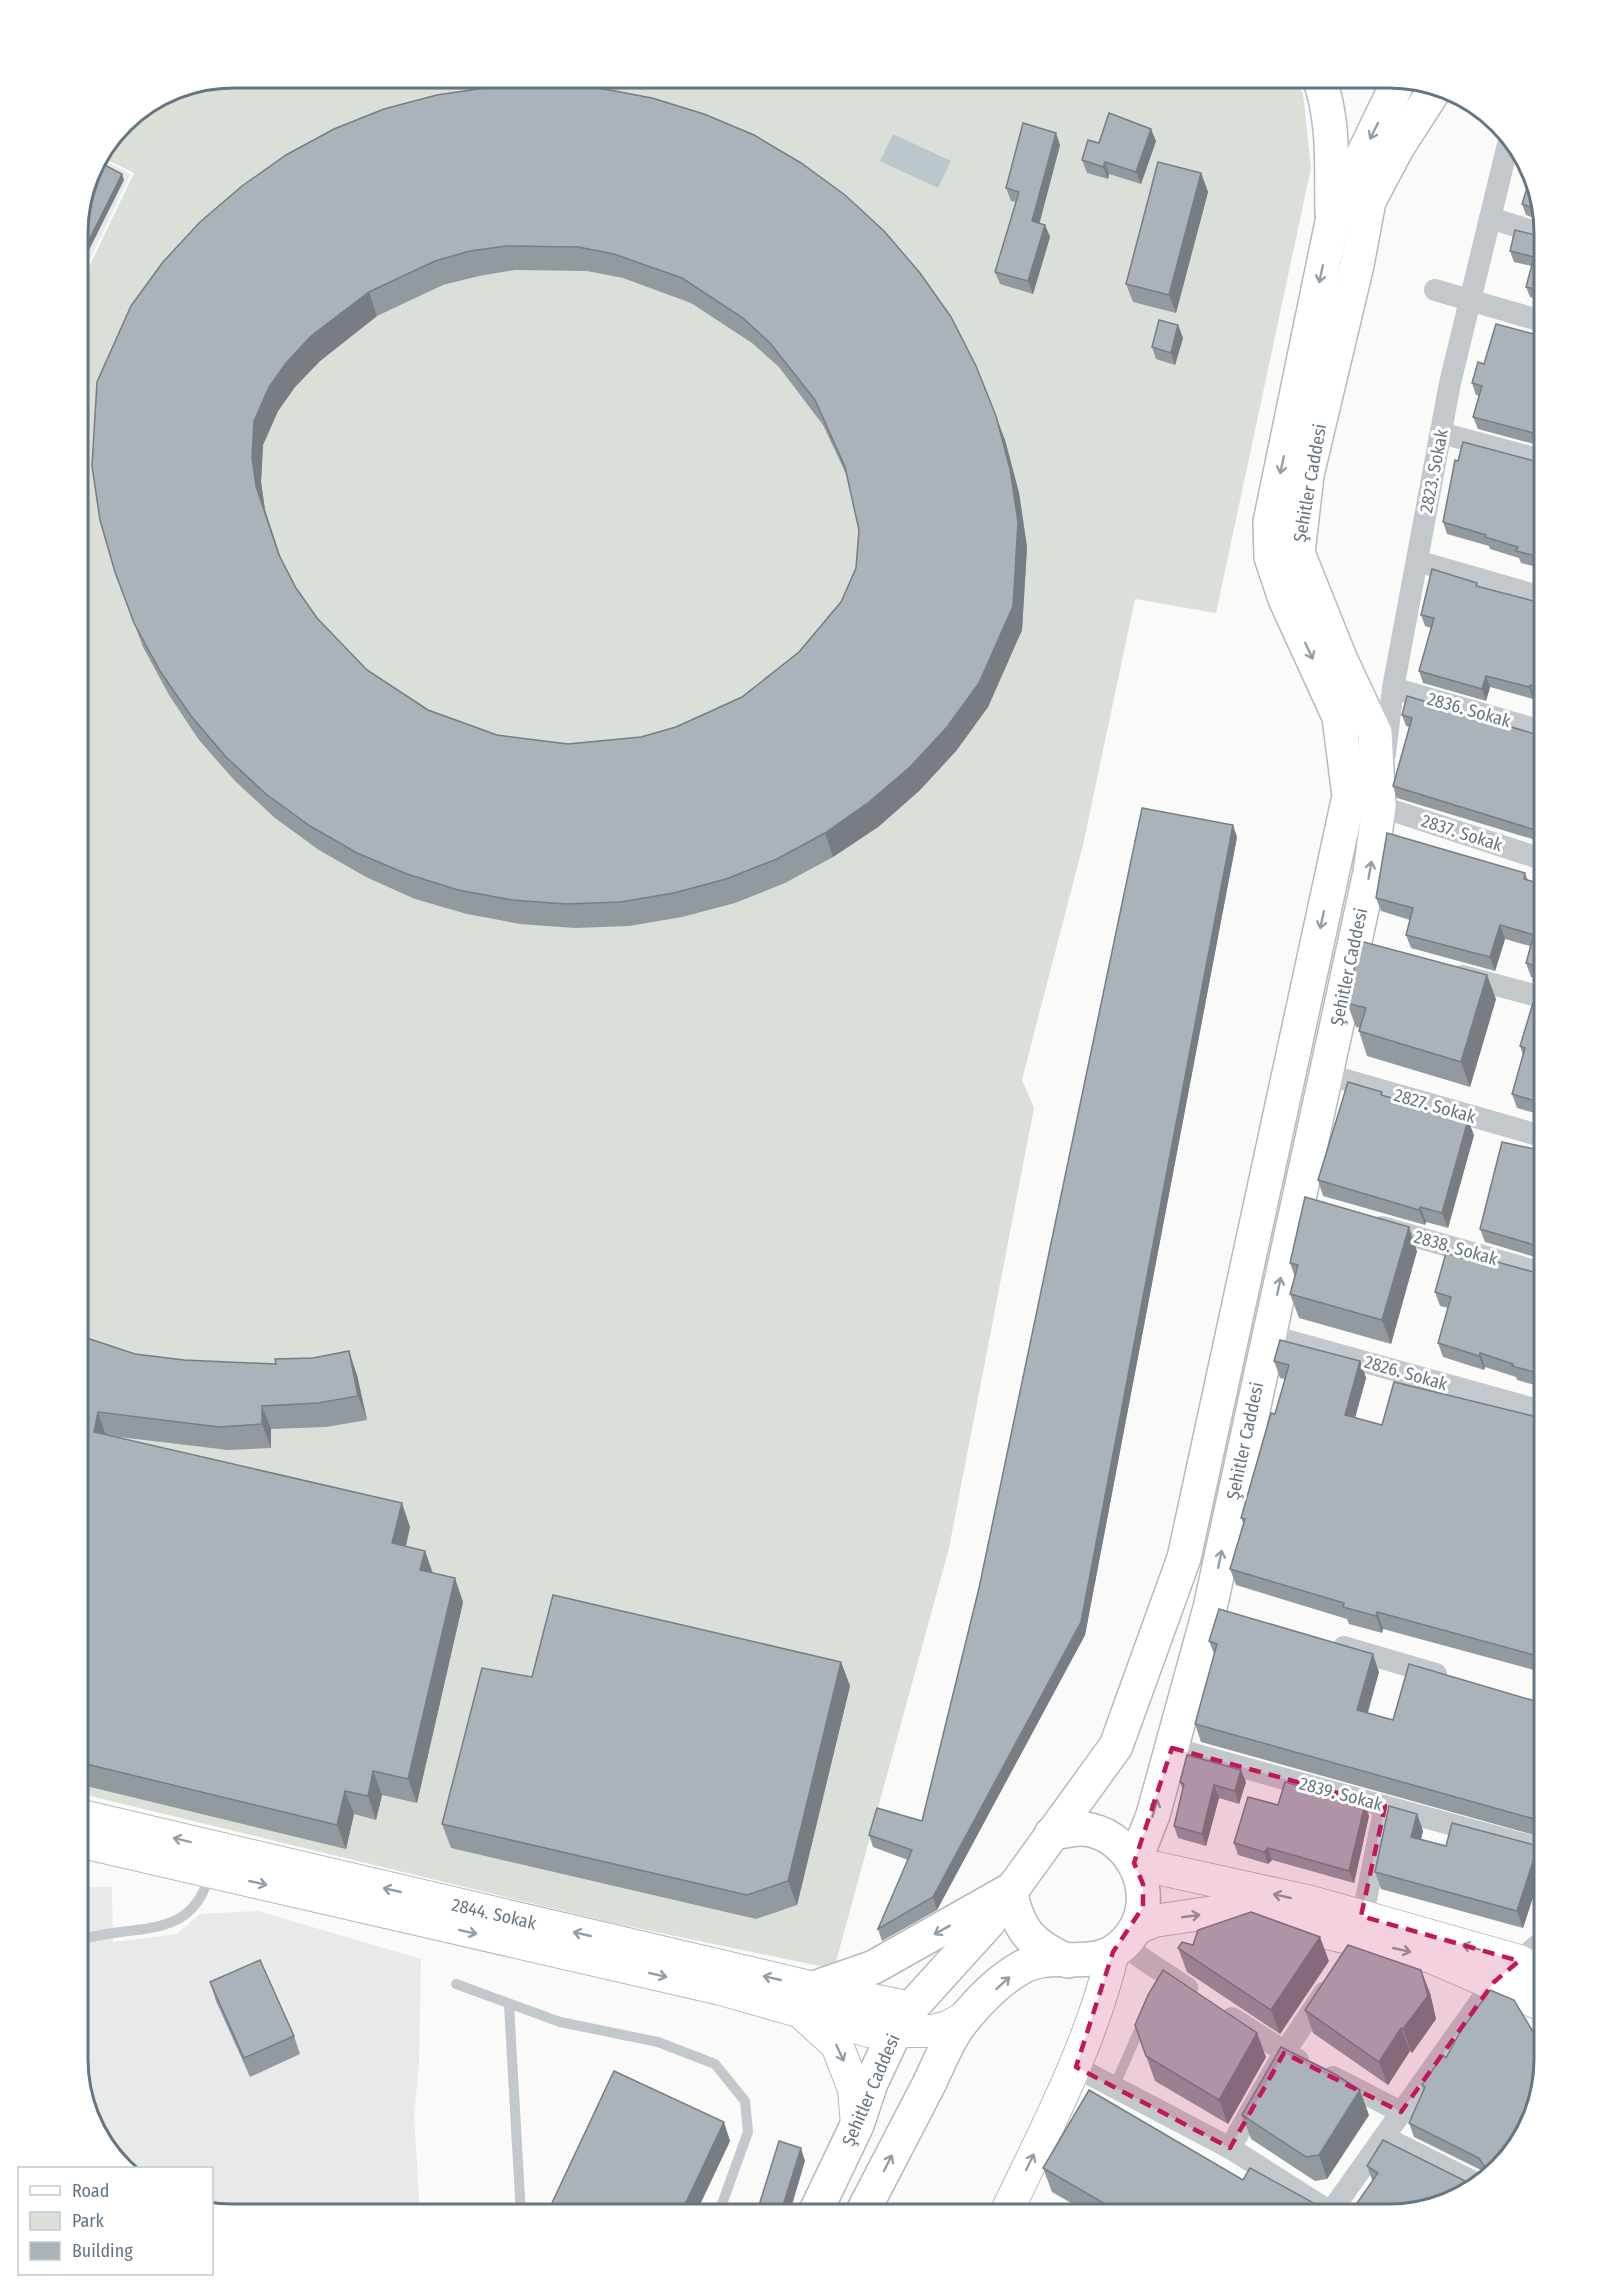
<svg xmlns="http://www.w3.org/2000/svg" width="1623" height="2293" viewBox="0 0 1623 2293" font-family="'Fira Sans Condensed',sans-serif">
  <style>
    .built { fill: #e8e9e9 }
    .green { fill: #dadfd7 }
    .water { fill: #bbc7cb }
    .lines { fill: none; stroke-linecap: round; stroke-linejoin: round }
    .secondary-casing { stroke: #b3babf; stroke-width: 34 }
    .primary-casing { stroke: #b5babe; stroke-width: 36 }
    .lane { stroke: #c3c8cc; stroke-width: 10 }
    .street { stroke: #c3c8cc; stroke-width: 22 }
    .secondary { stroke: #fff; stroke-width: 32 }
    .primary { stroke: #fff; stroke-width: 33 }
    .wall { fill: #929a9f; fill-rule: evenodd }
    .shaded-wall { fill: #777d82 }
    .building { fill: #aab3b9; stroke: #777d82; stroke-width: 1.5; fill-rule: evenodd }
    .oneway { stroke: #939fa8 }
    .marked { fill: #c2185b; fill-opacity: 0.2; stroke: #c2185b; stroke-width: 4.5; stroke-dasharray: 12 8; stroke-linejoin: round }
    .labels { text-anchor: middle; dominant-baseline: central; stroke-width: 6; stroke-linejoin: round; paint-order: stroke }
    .street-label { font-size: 18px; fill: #657683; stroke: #fff }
    .rim { fill: none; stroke: #657683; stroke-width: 3 }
  </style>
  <rect width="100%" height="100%" fill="#fafaf8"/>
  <!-- built -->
  <g class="built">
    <path d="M99 158 131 174 78 284V223L94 165Z"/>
    <path d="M78 1887H112L113 1942 177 1934 200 1914 258 1911 421 1959 419 2065 414 2114 420 2215H223L212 2211V2168H130L99 2138 78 2060Z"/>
  </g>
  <!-- green -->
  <path class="green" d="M233 78H1295L1303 94 1311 168 1216 613 1135 599 1083 845 1022 1080 1034 1108 949 1548 834 1969 613 1923 78 1793V290L134 173 100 156 124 123 174 90Z"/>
  <!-- water -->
  <path class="water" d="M893 134 951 161 938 188 880 161Z"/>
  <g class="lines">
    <defs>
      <g id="secondary">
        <path d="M78 1815 814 1988 911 2008"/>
        <path d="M78 1841 721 1989 869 2031H933L948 2027 964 2018"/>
        <path d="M1134 1863 1311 1902 1519 1961 1545 1974"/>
        <path d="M1135 1929 1154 1921 1228 1910 1431 1957 1545 2006"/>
        <path d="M805 2016 837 2045 854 2089 857 2125"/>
        <path d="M1005 2215C1046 2129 1091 2045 1113 1952"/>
      </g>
      <g id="primary">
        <path d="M1319 78C1335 121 1331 168 1332 213"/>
        <path d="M1134 1863 1153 1815 1210 1608 1370 872 1379 806 1375 733 1340 658 1298 553 1307 475 1357 265 1369 201 1397 148 1435 89"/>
        <path d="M814 1988 874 1967 1010 1890C1018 1930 1031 1945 1068 1961"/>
        <path d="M814 2215 857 2125 871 2083 895 2032 911 2008 988 1923 1116 1746 1184 1558 1349 796 1339 717 1285 599 1271 557 1270 522 1333 217 1400 78"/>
        <path d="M861 2215C883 2172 906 2129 928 2086 939 2064 949 2036 965 2018 979 2001 1000 1980 1019 1969 1056 1945 1102 1981 1134 1931 1158 1893 1133 1840 1091 1830 1078 1827 1064 1831 1051 1834"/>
      </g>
    </defs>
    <!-- secondary casing -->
    <use href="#secondary" class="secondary-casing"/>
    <!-- primary casing -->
    <use href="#primary" class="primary-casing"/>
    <!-- lane -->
    <g class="lane">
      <path d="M78 1941C129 1922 192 1944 209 1875"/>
      <path d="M456 1984 560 2022 658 2042 715 2064 745 2101 748 2132 718 2215"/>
      <path d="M509 2005 521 2215"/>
      <path d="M1114 2087 1143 2021"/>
    </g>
    <!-- street -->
    <g class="street">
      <path d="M1490 218 1545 235"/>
      <path d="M1435 290 1545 322"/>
      <path d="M1441 433 1545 461"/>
      <path d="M1417 561 1545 598"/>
      <path d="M1393 688 1545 732"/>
      <path d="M1385 754 1393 688 1450 383 1509 140"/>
      <path d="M1381 793 1379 806 1545 860"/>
      <path d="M1462 976 1545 998"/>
      <path d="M1325 1074 1545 1137"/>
      <path d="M1382 1227 1545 1274"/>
      <path d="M1268 1335 1545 1412"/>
      <path d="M1344 1647 1436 1674"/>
      <path d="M1172 1748 1545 1850"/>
      <path d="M1360 1929 1385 1806"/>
      <path d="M1122 1945 1187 1988"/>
      <path d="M1232 2018 1298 2060"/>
      <path d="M1076 2067 1230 2148 1335 2215"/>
      <path d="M1333 2077 1401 2112"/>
      <path d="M1384 2137 1478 2184"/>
      <path d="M1230 2148 1284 2053 1324 1993"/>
      <path d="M1332 2210 1494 1982 1545 1939"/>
    </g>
    <!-- secondary -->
    <use href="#secondary" class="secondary"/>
    <!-- primary -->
    <use href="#primary" class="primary"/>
  </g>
  <!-- wall -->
  <g class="wall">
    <path d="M384 109 1005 440 1019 493 1027 547 1022 630 988 707 956 751 919 791 878 827 833 857 785 883 735 903 682 917 629 926 575 928 520 924 467 914 415 899 366 877 319 850 275 818 235 781 199 740 169 695 143 647 115 572ZM515 270 587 271 623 278 691 303 752 343 779 367 823 425 847 476 859 530 856 568 841 602 799 652 742 697 676 727 641 737 568 744 497 735 428 710 367 670 317 618 296 588 281 559 265 510 261 482 263 445 278 411 295 387 320 361 377 316 443 285 479 276Z"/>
    <path d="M1156 141 1141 184 1109 174 1108 179 1087 173 1082 160 1099 143Z"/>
    <path d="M1060 145 1039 223 1045 225 1050 237 1033 294 1000 284 995 272 1016 202 1011 201 1006 188Z"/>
    <path d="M1201 173 1208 192 1176 313 1133 302 1126 284Z"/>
    <path d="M1530 178 1542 221 1526 215 1522 204Z"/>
    <path d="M1545 236V301L1530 297 1526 287 1532 266 1514 262 1510 251Z"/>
    <path d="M1178 325 1183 338 1175 365 1156 359 1152 347Z"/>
    <path d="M1545 337V447L1478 429 1473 417 1479 396 1476 395 1472 383 1484 364Z"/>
    <path d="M1545 460V566L1544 569 1521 563 1519 558 1490 549 1489 546 1447 534 1443 522 1458 461 1538 462Z"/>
    <path d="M1477 583 1478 587 1545 604V700L1534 697 1533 699 1490 687 1486 701 1423 683 1419 671 1431 628 1425 626 1421 615Z"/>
    <path d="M1402 715 1545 737V843L1397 798 1393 786 1409 727 1406 726Z"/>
    <path d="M1237 837 1085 1635 937 1910 882 1941 878 1929 908 1860 873 1847 869 1835 922 1821Z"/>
    <path d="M1525 873 1528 880 1545 885V981L1531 977 1526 963 1530 946 1505 939 1495 971 1411 948 1406 935 1410 920 1381 911 1376 898Z"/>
    <path d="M1496 999 1470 1087 1367 1056 1359 1031 1360 1028 1356 1027 1347 1003Z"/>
    <path d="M1545 1006V1116L1517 1108 1512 1094 1523 1055 1520 1046Z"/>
    <path d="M1474 1135 1448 1228 1426 1222 1425 1225 1323 1196 1318 1180Z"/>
    <path d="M1544 1151 1545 1154V1260L1485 1242 1480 1229Z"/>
    <path d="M1417 1251 1391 1344 1299 1318 1290 1294 1295 1277 1290 1263Z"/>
    <path d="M1466 1259 1537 1273 1545 1271V1388L1517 1380 1516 1377 1485 1367 1484 1370 1443 1357 1438 1343 1448 1308 1440 1306 1435 1292Z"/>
    <path d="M78 1335 135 1354 184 1360 357 1375 367 1420 326 1427 271 1429V1448L228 1450 111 1436 410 1527 406 1546 425 1551 433 1573 463 1602 417 1803 382 1795 376 1820 354 1814 346 1849 78 1784Z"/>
    <path d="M1274 1361H1360L1366 1378 1355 1418 1382 1425 1545 1419V1673L1383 1629 1382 1633 1349 1624 1347 1619 1236 1585 1230 1569 1243 1523 1241 1518 1275 1414 1285 1379 1280 1378Z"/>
    <path d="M1209 1641 1379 1672 1368 1713 1393 1720 1545 1704V1838L1201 1742 1195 1724 1214 1654Z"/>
    <path d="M841 1662 850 1686 797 1905 756 1919 451 1848 442 1824 532 1677Z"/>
    <path d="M1180 1782H1246L1239 1804 1219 1798 1206 1846 1178 1838 1174 1826 1183 1790Z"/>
    <path d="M1278 1805 1369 1816 1354 1883 1272 1860 1268 1864 1238 1855 1234 1843Z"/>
    <path d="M1417 1814 1423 1831 1421 1839 1446 1846 1544 1863 1523 1928 1381 1889 1375 1872Z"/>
    <path d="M1193 1945 1329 1961 1280 2034 1187 1972 1178 1948Z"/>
    <path d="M210 1982 294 2036 300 2054 250 2077 216 2001Z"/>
    <path d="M1430 1993 1436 2019 1412 2053 1410 2051 1388 2085 1313 2033 1305 2010Z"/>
    <path d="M1135 2025 1266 2057 1228 2124 1155 2081Z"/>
    <path d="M1422 2085 1524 2138 1468 2194 1372 2180 1367 2166 1474 2183 1485 2176V2172L1414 2137 1409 2123 1423 2090Z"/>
    <path d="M1242 2115H1369L1327 2179 1315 2181 1251 2139Z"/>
    <path d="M730 2141 695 2215H556L552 2203Z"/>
    <path d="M1043 2168 1243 2180 1322 2215H1092L1052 2192Z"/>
  </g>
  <!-- shaded-wall -->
  <g class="shaded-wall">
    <path d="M1151 129 1156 141 1141 184 1136 172Z"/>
    <path d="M1056 133 1060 145 1037 233 1032 221Z"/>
    <path d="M1105 162 1109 174 1108 179 1103 167Z"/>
    <path d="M1201 173 1208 192 1176 313 1169 295Z"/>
    <path d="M122 174 124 180 78 272V262Z"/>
    <path d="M1045 225 1050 237 1033 294 1028 281Z"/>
    <path d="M369 292 377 316 320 361 295 387 278 411 263 445 261 482 265 510 288 580 256 486 252 458 254 421 269 387 286 363 311 336Z"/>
    <path d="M1178 325 1183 338 1175 365 1171 353Z"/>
    <path d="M996 416 1005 440 1019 493 1027 547 1022 630 988 707 956 751 919 791 878 827 833 857 825 833Z"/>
    <path d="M1544 543 1545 545V566L1544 569 1540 557Z"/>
    <path d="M1486 676 1490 687 1486 701 1482 689Z"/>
    <path d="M1530 685 1534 697 1533 699 1529 687Z"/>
    <path d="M1545 768V796L1540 787Z"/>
    <path d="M1233 825 1237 837 1085 1635 937 1910 933 1897Z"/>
    <path d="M1500 925 1505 939 1495 971 1490 957Z"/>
    <path d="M1487 975 1496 999 1470 1087 1461 1062Z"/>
    <path d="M1468 1120 1474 1135 1448 1228 1442 1213Z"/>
    <path d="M1420 1207 1426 1222 1425 1225 1419 1210Z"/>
    <path d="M1409 1227 1417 1251 1391 1344 1382 1320Z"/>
    <path d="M349 1351 357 1375 367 1420 358 1396Z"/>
    <path d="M1480 1353 1485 1367 1484 1370 1479 1356Z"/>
    <path d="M1360 1361 1366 1378 1351 1432 1345 1415Z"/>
    <path d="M262 1406 271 1429V1448L262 1424Z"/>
    <path d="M98 1412 106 1436 94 1432Z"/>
    <path d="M402 1503 410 1527 401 1567 392 1543Z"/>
    <path d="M425 1551 433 1575 420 1570Z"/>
    <path d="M455 1578 463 1602 417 1803 408 1779Z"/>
    <path d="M1377 1612 1383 1629 1382 1633 1376 1616Z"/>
    <path d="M1373 1654 1379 1672 1363 1727 1357 1710Z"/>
    <path d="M841 1662 850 1686 797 1905 788 1881Z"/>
    <path d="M1241 1770 1246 1782 1239 1804 1235 1791Z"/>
    <path d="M373 1771 382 1795 376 1820 368 1796Z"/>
    <path d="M1214 1785 1219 1798 1206 1846 1202 1834Z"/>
    <path d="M345 1791 354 1814 346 1849 337 1825Z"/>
    <path d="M1365 1804 1369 1816 1354 1883 1349 1871Z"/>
    <path d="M1417 1814 1423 1831 1417 1854 1411 1837Z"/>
    <path d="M1538 1846 1544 1863 1523 1928 1517 1911Z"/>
    <path d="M1268 1848 1272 1860 1268 1864 1264 1852Z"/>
    <path d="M1320 1937 1329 1961 1280 2034 1271 2010Z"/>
    <path d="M1421 1970 1430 1993 1436 2019 1412 2053 1403 2029Z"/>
    <path d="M1401 2028 1410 2051 1388 2085 1379 2062Z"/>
    <path d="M1257 2033 1266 2057 1228 2124 1219 2100Z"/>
    <path d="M1360 2090 1369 2115 1327 2179 1319 2155Z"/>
    <path d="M724 2122 730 2141 695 2215H680Z"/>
    <path d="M801 2148 805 2161 789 2215H780Z"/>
    <path d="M1319 2206 1322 2215H1313Z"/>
  </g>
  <!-- building -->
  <g class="building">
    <path d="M545 84 599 88 652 98 704 114 754 135 801 163 845 195 884 231 920 273 951 317 976 366 996 416 1010 469 1018 522 1013 606 979 683 947 727 910 767 869 802 825 833 777 859 726 879 674 893 620 902 566 904 512 900 458 890 407 874 357 853 310 826 266 794 226 757 191 716 160 671 134 623 115 572 100 520 92 466 97 382 131 306 163 262 200 222 242 186 286 155 334 129 384 109 437 95 491 87ZM506 246 578 247 614 254 682 278 743 318 770 343 815 400 845 467 859 530 856 568 841 602 799 652 742 697 676 727 641 737 568 744 497 735 428 710 367 670 317 618 296 588 279 555 256 486 252 458 254 421 269 387 286 363 311 336 369 292 435 261 470 251Z"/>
    <path d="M1109 113 1151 129 1136 172 1105 162 1103 167 1082 160 1088 140 1099 143Z"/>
    <path d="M1023 123 1056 133 1032 221 1045 225 1028 281 995 272 1019 192 1006 188Z"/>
    <path d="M97 161 122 174 78 262V223L94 165Z"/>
    <path d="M1158 162 1201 173 1169 295 1126 284Z"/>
    <path d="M1530 178 1539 210 1522 204Z"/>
    <path d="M1515 230 1544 237 1545 236V291L1526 287 1534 257 1510 251Z"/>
    <path d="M1159 320 1178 325 1171 353 1152 347Z"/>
    <path d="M1496 324 1545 337V436L1473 417 1482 386 1472 383 1478 362 1484 364Z"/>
    <path d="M1463 442 1538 462 1545 460V543H1544L1540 557 1516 551 1518 547 1485 537 1486 535 1443 522 1455 460 1458 461Z"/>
    <path d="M1432 569 1477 583 1476 586 1545 604V690L1530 685 1529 687 1486 676 1482 689 1419 671 1434 618 1421 615Z"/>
    <path d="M1407 696 1545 737V768L1540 787 1545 788V833L1393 786 1412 718 1402 715Z"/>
    <path d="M1142 808 1233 825 1081 1622 933 1897 878 1929 912 1850 869 1835 877 1808 922 1821 979 1588Z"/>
    <path d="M1387 833 1525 873 1524 879 1545 885V969L1526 963 1534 935 1500 925 1490 957 1406 935 1413 908 1376 898Z"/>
    <path d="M1360 941 1487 975 1461 1062 1359 1031 1366 1008 1347 1003Z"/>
    <path d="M1533 1003 1545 1006V1104L1512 1094 1525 1048 1520 1046Z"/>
    <path d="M1348 1082 1382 1092 1381 1095 1468 1120 1442 1213 1420 1207 1419 1210 1318 1180Z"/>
    <path d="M1502 1142 1544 1151 1543 1154H1545V1248L1480 1229Z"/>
    <path d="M1305 1197 1409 1227 1382 1320 1290 1294 1298 1265 1290 1263Z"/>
    <path d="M1446 1253 1466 1259 1471 1258 1472 1255 1537 1273 1545 1271V1375L1512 1366 1513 1364 1480 1353 1479 1356 1438 1343 1451 1297 1435 1292Z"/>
    <path d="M78 1335 135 1354 184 1360 276 1364 275 1359 313 1358 349 1351 358 1396 318 1403 262 1406V1424L219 1427 98 1412 94 1432 402 1503 392 1543 425 1551 420 1570 455 1578 408 1779 373 1771 368 1796 345 1791 337 1825 78 1762Z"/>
    <path d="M1280 1340 1360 1361 1345 1415 1382 1425 1394 1382 1545 1419V1658L1377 1612 1376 1616 1343 1607 1344 1603 1230 1569 1245 1519 1241 1518 1271 1413 1275 1414 1289 1365 1274 1361Z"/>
    <path d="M553 1595 841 1662 788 1881 747 1895 442 1824 482 1668 532 1677Z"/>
    <path d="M1219 1609 1373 1654 1357 1710 1393 1720 1409 1664 1545 1704V1822L1195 1724 1217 1644 1209 1641Z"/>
    <path d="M1187 1755 1241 1770 1235 1791 1214 1785 1202 1834 1174 1826 1184 1784 1180 1782Z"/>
    <path d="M1285 1782 1365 1804 1349 1871 1268 1848 1264 1852 1234 1843 1248 1797 1278 1805Z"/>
    <path d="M1389 1806 1417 1814 1411 1837 1446 1846 1452 1823 1538 1846 1517 1911 1375 1872Z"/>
    <path d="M1251 1912 1320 1937 1271 2010 1178 1948 1182 1942 1193 1945 1198 1930Z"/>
    <path d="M1348 1945 1421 1970 1428 1996 1403 2029 1401 2028 1379 2062 1305 2010Z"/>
    <path d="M260 1960 294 2036 244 2058 210 1982Z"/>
    <path d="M1163 1970 1257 2033 1219 2100 1146 2056 1135 2025 1148 1995Z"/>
    <path d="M1490 1990 1514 2000 1533 2032 1541 2017 1545 2019V2060L1524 2138 1468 2194 1390 2215H1355L1357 2203 1378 2173 1367 2166 1383 2140 1467 2182 1474 2183 1485 2176 1486 2169 1479 2158 1409 2123 1425 2087 1422 2085 1443 2055 1446 2058 1460 2032Z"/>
    <path d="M1281 2047 1333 2073 1360 2090 1319 2155 1306 2157 1242 2115Z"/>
    <path d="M614 2071 724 2122 680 2215H576L552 2203Z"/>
    <path d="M1089 2090 1243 2180 1250 2168 1319 2206 1313 2215H1124L1043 2168Z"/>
    <path d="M779 2141 801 2148 780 2215H756Z"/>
  </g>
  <!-- one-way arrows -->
  <defs><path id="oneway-shaft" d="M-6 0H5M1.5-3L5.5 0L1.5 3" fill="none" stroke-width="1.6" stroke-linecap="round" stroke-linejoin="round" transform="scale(1.5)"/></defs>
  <g class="oneway">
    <use href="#oneway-shaft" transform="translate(1374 131) rotate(116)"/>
    <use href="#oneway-shaft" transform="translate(1321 274) rotate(102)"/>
    <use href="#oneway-shaft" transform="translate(1282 465) rotate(102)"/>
    <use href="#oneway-shaft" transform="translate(1309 651) rotate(65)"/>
    <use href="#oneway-shaft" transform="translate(1370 870) rotate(-80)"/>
    <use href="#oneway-shaft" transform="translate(1322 920) rotate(102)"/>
    <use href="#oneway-shaft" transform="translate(1279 1286) rotate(-78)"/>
    <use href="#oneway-shaft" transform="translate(1220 1559) rotate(-78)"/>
    <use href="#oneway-shaft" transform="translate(1155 1808) rotate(-74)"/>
    <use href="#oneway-shaft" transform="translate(182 1840) rotate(-166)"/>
    <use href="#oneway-shaft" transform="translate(258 1883) rotate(13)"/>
    <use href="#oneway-shaft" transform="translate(392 1890) rotate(-167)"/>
    <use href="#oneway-shaft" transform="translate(1282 1896) rotate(-167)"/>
    <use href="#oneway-shaft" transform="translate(1191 1916) rotate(-8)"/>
    <use href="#oneway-shaft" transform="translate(942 1930) rotate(151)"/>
    <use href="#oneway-shaft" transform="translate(468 1932) rotate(13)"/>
    <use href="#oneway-shaft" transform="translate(582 1934) rotate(-167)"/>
    <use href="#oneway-shaft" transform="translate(1471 1947) rotate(-164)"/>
    <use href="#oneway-shaft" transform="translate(1402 1950) rotate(13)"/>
    <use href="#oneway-shaft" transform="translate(658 1975) rotate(13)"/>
    <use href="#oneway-shaft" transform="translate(772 1978) rotate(-167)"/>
    <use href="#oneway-shaft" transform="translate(1003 1983) rotate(-42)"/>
    <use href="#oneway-shaft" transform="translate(840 2053) rotate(65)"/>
    <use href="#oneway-shaft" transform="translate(1030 2162) rotate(-64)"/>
    <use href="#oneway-shaft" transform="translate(888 2163) rotate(-63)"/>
  </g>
  <!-- marked area -->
  <path class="marked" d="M1172 1748 1385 1806 1361 1916 1519 1961 1494 1982 1401 2112 1284 2053 1230 2148 1076 2067 1113 1952 1143 1907V1884L1134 1863Z"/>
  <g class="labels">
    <!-- street labels -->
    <g class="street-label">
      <text transform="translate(1434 471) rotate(-79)">2823. Sokak</text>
      <text transform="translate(1310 483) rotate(-80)">Şehitler Caddesi</text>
      <text transform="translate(1469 710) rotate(16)">2836. Sokak</text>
      <text transform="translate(1462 833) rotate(18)">2837. Sokak</text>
      <text transform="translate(1349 967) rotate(-78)">Şehitler Caddesi</text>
      <text transform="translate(1435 1106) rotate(16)">2827. Sokak</text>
      <text transform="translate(1456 1248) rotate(16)">2838. Sokak</text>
      <text transform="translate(1406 1373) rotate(16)">2826. Sokak</text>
      <text transform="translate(1245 1441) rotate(-78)">Şehitler Caddesi</text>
      <text transform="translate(1341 1794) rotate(15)">2839. Sokak</text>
      <text transform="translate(494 1914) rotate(13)">2844. Sokak</text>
      <text transform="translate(871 2090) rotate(-67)">Şehitler Caddesi</text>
    </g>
  </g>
  <!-- crop -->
  <path d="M0 0H1623V2293H0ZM233 88H1389A145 145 0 0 1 1534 233V2059A145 145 0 0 1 1389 2204H233A145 145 0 0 1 88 2059V233A145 145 0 0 1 233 88Z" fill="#fff" fill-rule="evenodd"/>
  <path class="rim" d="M233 88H1389A145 145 0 0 1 1534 233V2059A145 145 0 0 1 1389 2204H233A145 145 0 0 1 88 2059V233A145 145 0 0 1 233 88Z"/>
  <!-- legend -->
  <rect x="18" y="2167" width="195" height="108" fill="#ffffff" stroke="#c1c8cd" stroke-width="1.5"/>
  <rect x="30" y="2186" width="30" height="9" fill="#ffffff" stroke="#c1c8cd" stroke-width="1.5"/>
  <text x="72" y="2197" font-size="18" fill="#657683">Road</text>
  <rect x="30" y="2212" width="30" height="18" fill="#dadfd7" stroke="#c1c8cd" stroke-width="1.5"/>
  <text x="72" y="2227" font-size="18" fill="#657683">Park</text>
  <rect x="30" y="2242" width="30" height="18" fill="#aab3b9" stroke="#c1c8cd" stroke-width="1.5"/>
  <text x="72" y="2257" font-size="18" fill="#657683">Building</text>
</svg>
